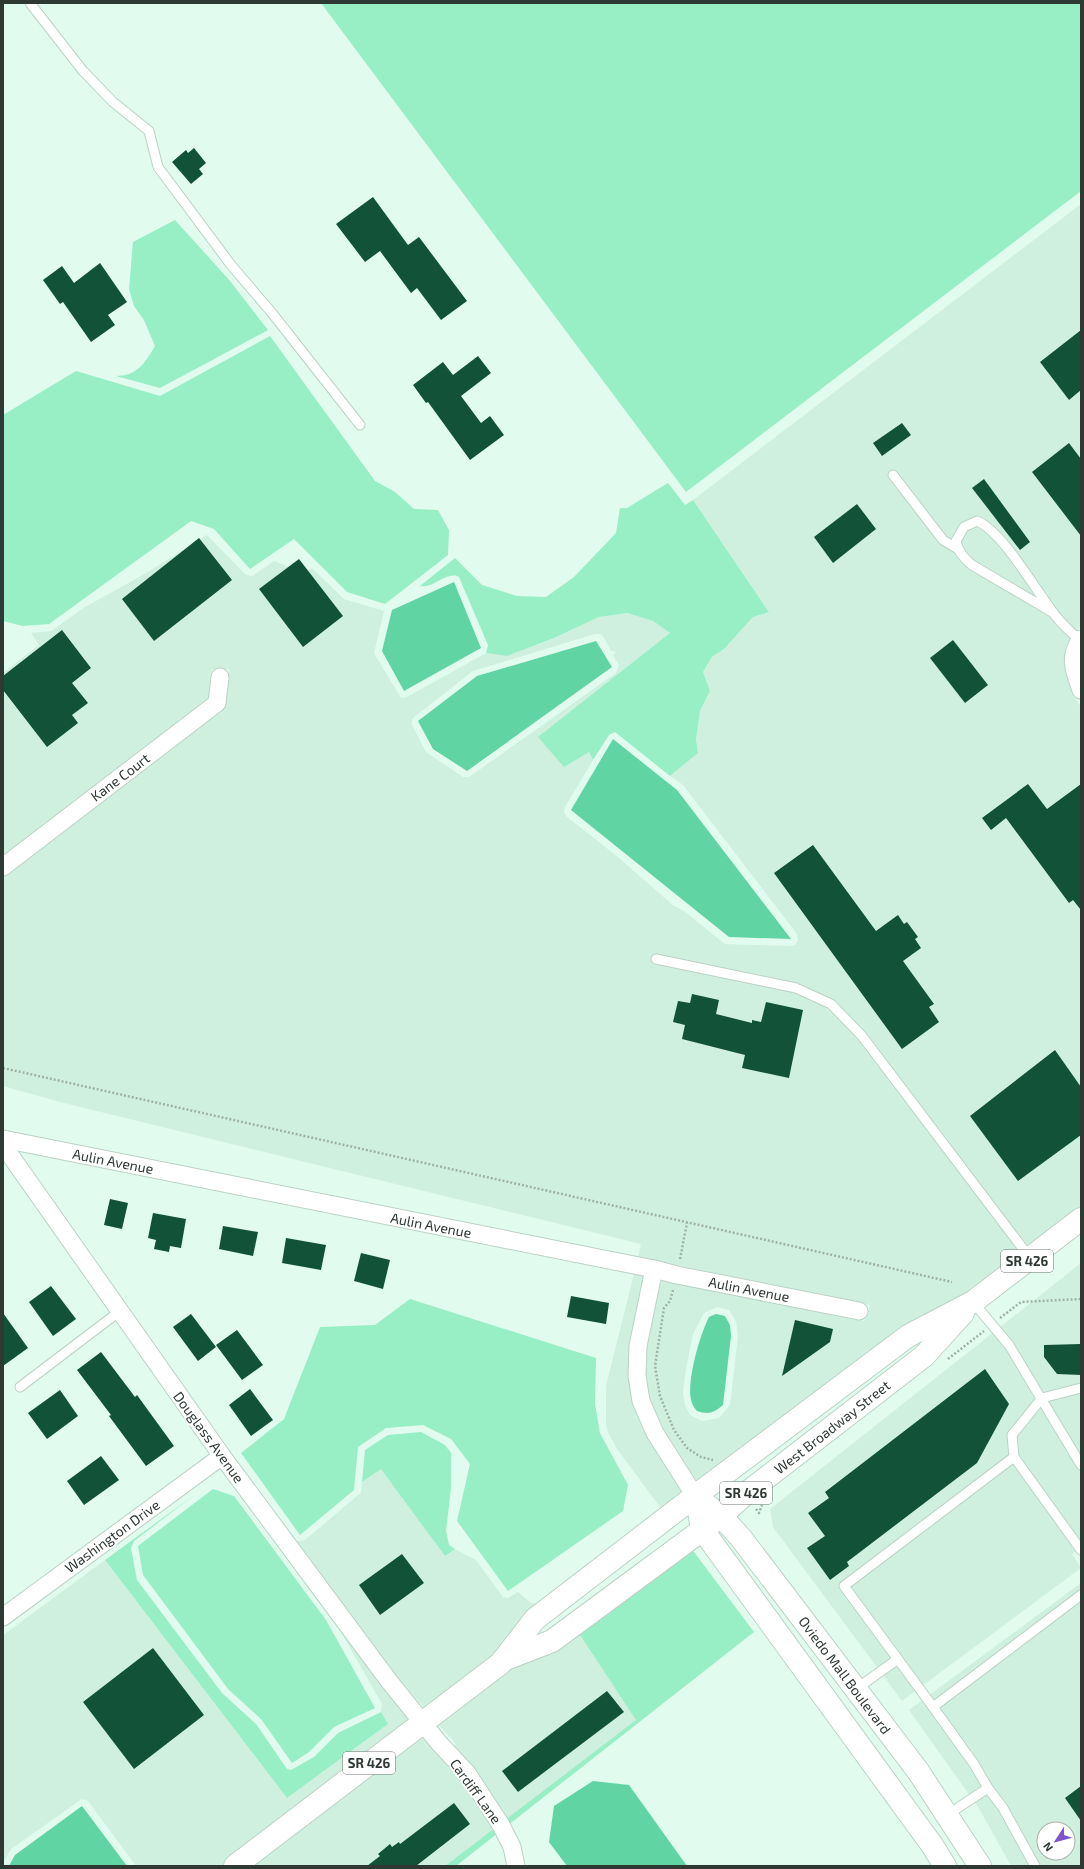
<svg xmlns="http://www.w3.org/2000/svg" width="1084" height="1869" viewBox="0 0 1084 1869" font-family="'Exo 2',sans-serif">
  <style>
    .built { fill: #d0f0df; fill-rule: evenodd }
    .green { fill: #98eec5 }
    .water { fill: #61d4a3 }
    .building { fill: #115239 }
    .lines { fill: none; stroke-linecap: round; stroke-linejoin: round }
    .lane-casing { stroke: #bad3c6; stroke-width: 11 }
    .street-casing { stroke: #bad3c6; stroke-width: 19 }
    .secondary-casing { stroke: #bad3c6; stroke-width: 24 }
    .primary-casing { stroke: #bad3c6; stroke-width: 24 }
    .path { stroke: #9eb2a7; stroke-width: 2.5; stroke-dasharray: 2 2; stroke-linecap: butt }
    .lane { stroke: #fff; stroke-width: 9 }
    .street { stroke: #fff; stroke-width: 17 }
    .secondary { stroke: #fff; stroke-width: 22 }
    .primary { stroke: #fff; stroke-width: 22 }
    .labels { text-anchor: middle; dominant-baseline: central; stroke-width: 4; stroke-linejoin: round; paint-order: stroke }
    .shield { fill: #fff; stroke: #6d7470; stroke-width: 1 }
    .shield-label { font-size: 13px; font-weight: bold; fill: #2f3933 }
    .street-label { font-size: 14px; fill: #2f3933; stroke: #fff }
  </style>
  <rect width="100%" height="100%" fill="#e1fbee"/>
  <!-- built -->
  <g class="built">
    <path d="M1081 204V626L1067 643 1065 649 1066 672 1073 694 1081 707V1209L974 1291 698 1484 663 1429 649 1397 646 1375V1346L660 1278 864 1321 870 1305 638 1257 641 1244 60 1102 3 1086V877L222 710 225 703 229 669H212L209 700 3 857V673L39 645 31 633 51 631 85 607 141 576 207 535 246 575 252 576 274 561 303 573 312 568 344 599 384 611 374 653 401 698 407 697 486 653 507 656 554 638 599 617 627 613 653 621 670 633 539 737 589 752 593 760 565 807 564 812 566 816 619 858 674 906 684 911 725 944 790 946 795 945 798 941 797 934 683 785 670 776 698 753 696 739 700 711 710 691 703 672 712 657 724 649 753 617 769 612 693 500ZM595 634H600L603 636 611 651 616 652 613 655 619 665 616 673 469 777H463L426 752 412 725V719L473 671ZM717 1307 729 1310 736 1321 738 1336 730 1405 719 1418 702 1421 690 1415 685 1405 683 1392 686 1369 693 1334 704 1313Z"/>
    <path d="M1081 1263V1547L1072 1554 1081 1568 902 1701 773 1527 770 1509Z"/>
    <path d="M634 1274 644 1275 629 1346V1377L632 1402 648 1438 684 1495 663 1511 617 1449 607 1430 606 1424V1386Z"/>
    <path d="M381 1468 445 1556 455 1549 476 1560 503 1597 508 1598 518 1592 530 1602 540 1606 498 1654 426 1710 396 1675 296 1541 305 1540 358 1495 361 1492 362 1482Z"/>
    <path d="M105 1560 287 1798 388 1724 381 1712 382 1704 341 1632 381 1686 411 1721 222 1866H136L88 1801 82 1799 11 1849 3 1863V1635Z"/>
    <path d="M1081 1583V1866H1011L980 1810 909 1710ZM1044 1829H1068V1853H1044Z"/>
    <path d="M578 1632 637 1720 445 1866H248L422 1733 443 1755 456 1744 436 1722 503 1671Z"/>
  </g>
  <!-- green -->
  <g class="green">
    <path d="M321 3H1081V191L686 492Z"/>
    <path d="M175 220 230 281 268 330 160 388 116 376C137 376 145 363 155 346L144 320 134 306 129 289 133 242Z"/>
    <path d="M270 336 375 481 395 492 414 509 438 510 449 530 448 555 385 604 347 592 294 539 250 569 214 529 191 521 49 624 23 626 3 621V415L76 371 160 396Z"/>
    <path d="M668 483 685 505 693 500 769 612 753 617 724 649 712 657 703 672 710 691 700 711 696 739 698 753 670 776 615 732 609 735 593 760 589 752 564 767 538 737 670 633 653 621 627 613 599 617 554 638 507 656 486 653 488 645 459 577C447 570 433 589 420 586L455 558 482 585 517 596 546 597 574 577 616 533 620 508H627Z"/>
    <path d="M410 1299 596 1358 595 1404 600 1433 628 1485 623 1511 508 1591 457 1521 470 1464 451 1439 423 1425 386 1428 358 1447 354 1490 300 1535 241 1453 284 1419 320 1327 375 1325Z"/>
    <path d="M421 1432 445 1445 451 1453V1488L446 1531 449 1545 455 1549 445 1556 381 1469 362 1482 365 1450 388 1435Z"/>
    <path d="M213 1489 234 1496 326 1620 375 1708 334 1727 309 1752 292 1763 261 1719 228 1689 143 1575 138 1546Z"/>
    <path d="M197 1493 134 1541 131 1548 137 1580 222 1693 256 1724 287 1769 291 1770 314 1757 338 1733 381 1712 388 1724 287 1798 105 1560Z"/>
    <path d="M691 1548 754 1632 456 1866H445L636 1720 578 1632Z"/>
  </g>
  <!-- water -->
  <g class="water">
    <path d="M454 582 481 648 404 691 382 651 392 610Z"/>
    <path d="M596 641 612 667 467 771 433 749 418 721 477 676Z"/>
    <path d="M613 739 677 790 791 939 729 937 571 810Z"/>
    <path d="M716 1314 725 1316 730 1325 731 1336 723 1405C714 1413 708 1415 697 1411 695 1409 693 1406 692 1403 685 1384 700 1335 709 1317Z"/>
    <path d="M593 1781 629 1785 687 1866H567L549 1842 554 1806Z"/>
    <path d="M82 1806 127 1866H9L15 1855Z"/>
  </g>
  <!-- building -->
  <g class="building">
    <path d="M194 148 206 163 199 169 203 174 191 184 172 162 186 150 188 153Z"/>
    <path d="M373 197 408 245 419 237 467 301 441 320 417 288 411 293 380 251 365 262 336 224Z"/>
    <path d="M100 263 127 302 108 315 115 325 91 342 63 302 60 304 43 280 62 266 74 283Z"/>
    <path d="M1081 330V390L1069 400 1040 362Z"/>
    <path d="M478 356 491 373 461 396 481 423 490 416 504 435 470 460 428 402 426 403 413 385 443 362 453 375Z"/>
    <path d="M902 423 911 435 882 456 873 443Z"/>
    <path d="M1069 443 1081 459V536L1032 472Z"/>
    <path d="M984 479 1030 542 1020 550 972 488Z"/>
    <path d="M857 504 876 529 833 563 814 537Z"/>
    <path d="M199 538 232 580 154 641 122 599Z"/>
    <path d="M299 559 343 616 303 647 259 589Z"/>
    <path d="M62 630 91 668 72 683 88 703 72 715 78 723 47 747 3 690V676Z"/>
    <path d="M953 640 988 685 965 703 930 658Z"/>
    <path d="M1028 784 1047 809 1081 784V910L1073 900 1069 903 1006 818 991 830 982 818Z"/>
    <path d="M813 845 876 931 898 915 904 924 907 922 918 937 915 939 921 948 903 961 934 1004 929 1007 939 1022 902 1049 774 873Z"/>
    <path d="M692 994 719 1000 716 1014 752 1023V1020L761 1022 766 1002 803 1010 789 1078 742 1068 745 1055 682 1039 685 1025 673 1022 678 1001 690 1003Z"/>
    <path d="M1055 1050 1081 1087V1135L1018 1181 970 1116Z"/>
    <path d="M110 1199 128 1203 122 1229 104 1225Z"/>
    <path d="M153 1213 186 1219 181 1248 170 1246 169 1252 154 1249 156 1240 148 1238Z"/>
    <path d="M223 1226 258 1232 253 1256 219 1249Z"/>
    <path d="M286 1238 326 1245 321 1270 282 1263Z"/>
    <path d="M361 1253 390 1260 383 1289 354 1281Z"/>
    <path d="M51 1286 76 1319 53 1336 29 1302Z"/>
    <path d="M571 1296 609 1303 606 1324 567 1317Z"/>
    <path d="M3 1313 28 1348 3 1366Z"/>
    <path d="M191 1314 216 1347 198 1361 173 1327Z"/>
    <path d="M795 1320 833 1329 830 1342 782 1376Z"/>
    <path d="M237 1330 263 1365 242 1380 216 1345Z"/>
    <path d="M1081 1344V1375L1057 1374 1044 1357V1345Z"/>
    <path d="M101 1352 135 1397 137 1395 174 1446 146 1466 109 1416 111 1415 77 1370Z"/>
    <path d="M985 1369 1009 1404 977 1463 847 1562 849 1566 830 1580 807 1548 825 1536 808 1513 829 1498 825 1492Z"/>
    <path d="M250 1389 273 1420 251 1436 229 1405Z"/>
    <path d="M60 1390 78 1416 47 1439 28 1413Z"/>
    <path d="M101 1456 119 1480 84 1505 67 1481Z"/>
    <path d="M402 1554 424 1583 380 1615 359 1585Z"/>
    <path d="M153 1648 204 1715 134 1769 83 1702Z"/>
    <path d="M607 1691 624 1712 518 1792 502 1771Z"/>
    <path d="M1081 1786V1821L1065 1798Z"/>
    <path d="M454 1803 470 1824 416 1866H367L380 1856 378 1854 390 1844 392 1847 399 1842 400 1844Z"/>
  </g>
  <g class="lines">
    <defs>
      <g id="lane">
        <path d="M30 3 83 71 113 102 149 131 158 167 231 265 272 313 360 425"/>
        <path d="M893 475 943 540 958 549"/>
        <path d="M1052 612 972 565C964 558 958 552 956 541L964 527 977 521C1002 531 1035 589 1052 611 1059 622 1070 631 1080 641"/>
        <path d="M656 959 796 988 831 1004 862 1036 1030 1258"/>
        <path d="M973 1302 1009 1345 1081 1465"/>
        <path d="M20 1387 120 1311"/>
        <path d="M1014 1457 1012 1435 1042 1398 1081 1388"/>
        <path d="M856 1689 898 1659"/>
        <path d="M933 1707 844 1586 1014 1457 1081 1550"/>
        <path d="M988 1788 974 1764 933 1707 1081 1595"/>
        <path d="M947 1815 988 1788 1003 1808 1035 1866"/>
      </g>
      <g id="street">
        <path d="M1081 639C1068 656 1074 671 1081 690"/>
        <path d="M3 867 217 703 220 677"/>
        <path d="M3 1139 654 1269 677 1275 859 1311"/>
        <path d="M3 1145 222 1456 389 1681 439 1743 467 1773 501 1825 512 1847 516 1866"/>
        <path d="M654 1269 638 1346 637 1376 641 1401 655 1433 695 1496"/>
        <path d="M3 1617 222 1456"/>
      </g>
      <g id="secondary">
        <path d="M695 1496 721 1516 741 1538 918 1771 980 1866"/>
        <path d="M699 1511 702 1529 932 1845 945 1866"/>
      </g>
      <g id="primary">
        <path d="M503 1660 552 1641 721 1516 744 1495 924 1356 963 1313"/>
        <path d="M235 1866 501 1663 535 1619 695 1496 908 1336 973 1302 1081 1219"/>
      </g>
    </defs>
    <!-- lane casing -->
    <use href="#lane" class="lane-casing"/>
    <!-- street casing -->
    <use href="#street" class="street-casing"/>
    <!-- secondary casing -->
    <use href="#secondary" class="secondary-casing"/>
    <!-- primary casing -->
    <use href="#primary" class="primary-casing"/>
    <!-- path -->
    <g class="path">
      <path d="M3 1068 952 1282"/>
      <path d="M680 1259 687 1223"/>
      <path d="M673 1290 670 1301 664 1308 655 1366 660 1396 674 1430 687 1448 701 1457 713 1460"/>
      <path d="M1000 1318 1021 1302 1081 1299"/>
      <path d="M948 1359 984 1331"/>
      <path d="M756 1509 759 1513 762 1505"/>
    </g>
    <!-- lane -->
    <use href="#lane" class="lane"/>
    <!-- street -->
    <use href="#street" class="street"/>
    <!-- secondary -->
    <use href="#secondary" class="secondary"/>
    <!-- primary -->
    <use href="#primary" class="primary"/>
  </g>
  <g class="labels">
    <!-- shield labels -->
    <g class="shield">
      <rect x="1001" y="1250" width="52" height="22" rx="3"/>
      <rect x="720" y="1482" width="52" height="22" rx="3"/>
      <rect x="343" y="1752" width="52" height="22" rx="3"/>
    </g>
    <g class="shield-label">
      <text x="1027" y="1261">SR 426</text>
      <text x="746" y="1493">SR 426</text>
      <text x="369" y="1763">SR 426</text>
    </g>
    <!-- street labels -->
    <g class="street-label">
      <text transform="translate(120 777) rotate(-37)">Kane Court</text>
      <text transform="translate(113 1161) rotate(11)">Aulin Avenue</text>
      <text transform="translate(431 1225) rotate(11)">Aulin Avenue</text>
      <text transform="translate(749 1289) rotate(11)">Aulin Avenue</text>
      <text transform="translate(832 1427) rotate(-38)">West Broadway Street</text>
      <text transform="translate(209 1437) rotate(54)">Douglass Avenue</text>
      <text transform="translate(112 1536) rotate(-36)">Washington Drive</text>
      <text transform="translate(845 1675) rotate(53)">Oviedo Mall Boulevard</text>
      <text transform="translate(476 1791) rotate(54)">Cardiff Lane</text>
    </g>
  </g>
  <!-- border -->
  <rect width="1084" height="1869" fill="none" stroke="#2f3933" stroke-width="8"/>
  <!-- north arrow -->
  <g transform="translate(1056 1841) rotate(234)"><circle r="19" fill="#ffffff" stroke="#acb0ad"/>
  <path d="M0-3L7 15L0 10L-7 15Z" fill="#7f54cd"/>
  <text y="-6" font-size="11" font-weight="bold" text-anchor="middle" fill="#2f3933">N</text>
  </g>
</svg>
